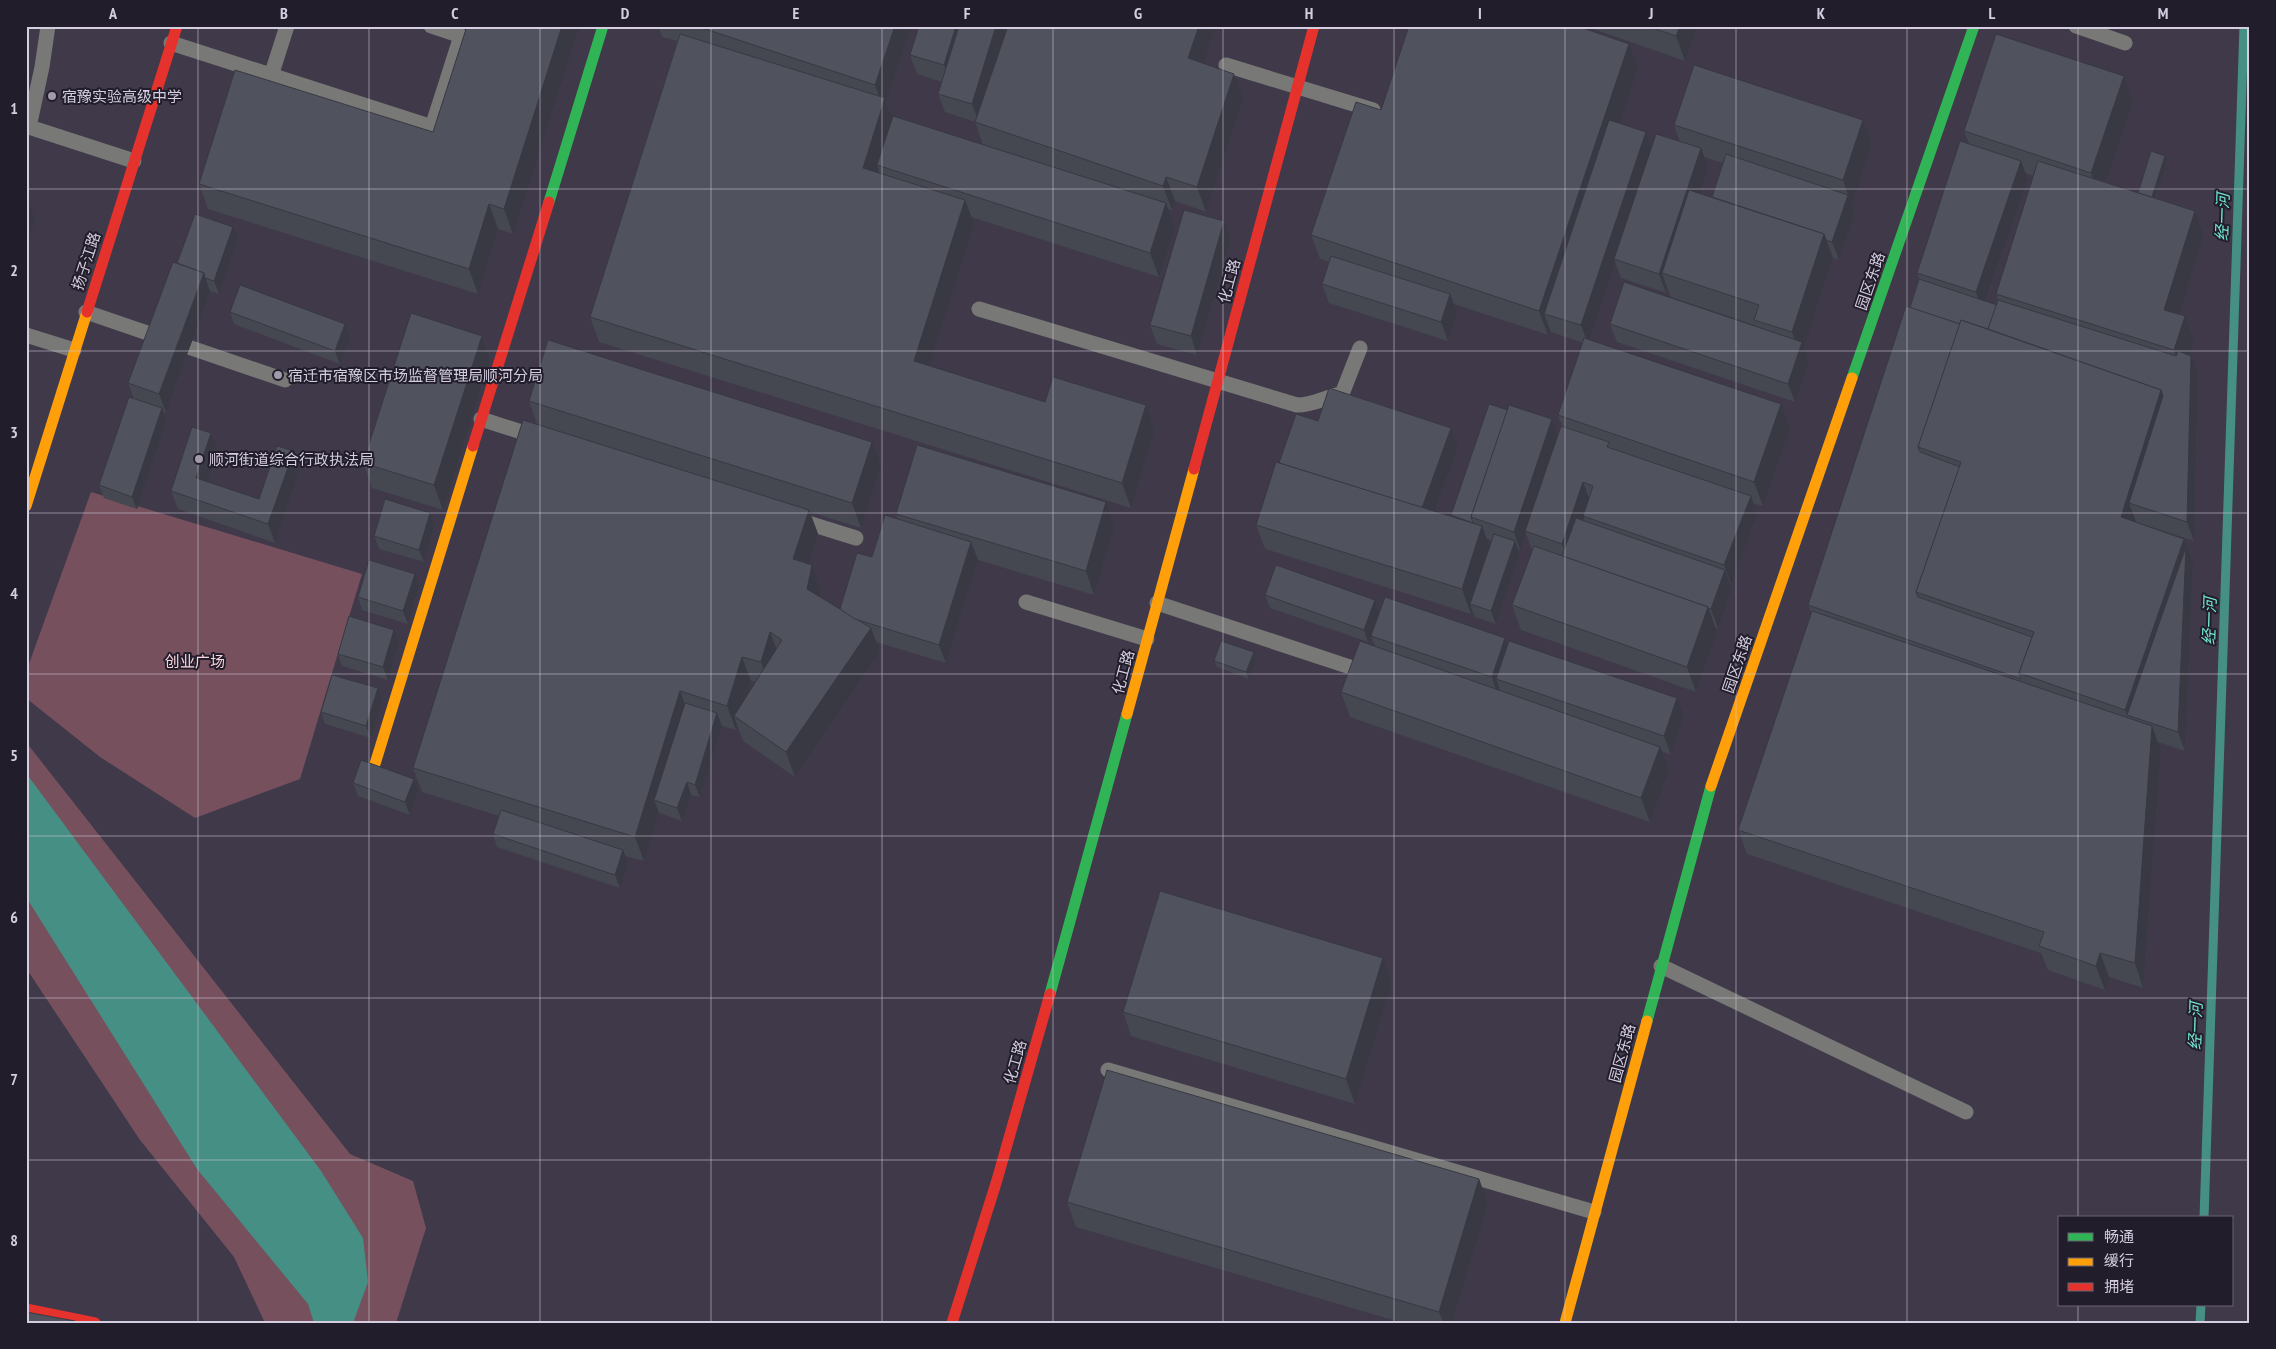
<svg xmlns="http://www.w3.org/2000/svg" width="2276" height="1349" viewBox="0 0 2276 1349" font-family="'PT Sans Narrow','Noto Sans SC',sans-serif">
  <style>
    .green { fill: #76505d }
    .water { fill: #468f84 }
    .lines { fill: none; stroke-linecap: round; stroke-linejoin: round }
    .stream { stroke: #468f84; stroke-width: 9 }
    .lane { stroke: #787976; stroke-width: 15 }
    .fast { stroke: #30b455; stroke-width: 11 }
    .slow { stroke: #ff9f0a; stroke-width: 11 }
    .jam { stroke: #e5322d; stroke-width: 11 }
    .wall { fill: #454751; fill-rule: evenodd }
    .shaded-wall { fill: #383942 }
    .building { fill: #50525e; stroke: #383942 }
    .grid { fill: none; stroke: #d4cee0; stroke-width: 1; stroke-opacity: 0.55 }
    .poi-dot { fill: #a09aab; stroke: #221d2b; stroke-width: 2 }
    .labels { text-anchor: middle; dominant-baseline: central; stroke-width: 4; stroke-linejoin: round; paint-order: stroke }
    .poi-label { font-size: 15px; fill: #d4cee0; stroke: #221d2b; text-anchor: start }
    .street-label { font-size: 15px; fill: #d4cee0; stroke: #221d2b }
    .park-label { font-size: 15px; fill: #f9d3dc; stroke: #221d2b }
    .water-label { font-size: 16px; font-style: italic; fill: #72e9d6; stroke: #221d2b }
    .neatline { fill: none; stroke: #d4cee0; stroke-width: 2 }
    .grid-label { font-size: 16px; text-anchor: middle; font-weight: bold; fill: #d4cee0 }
  </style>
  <rect width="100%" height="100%" fill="#3f3949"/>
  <!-- green -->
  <g class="green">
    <path d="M91 492 362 574 300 779 195 818 100 757 26 698V672Z"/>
    <path d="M26 742 350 1154 413 1181 426 1228 396 1323H265L234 1257 140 1140 26 968Z"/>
  </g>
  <!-- water -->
  <path class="water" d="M26 773 321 1171 363 1238 368 1282 353 1323H314L308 1304 197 1169 26 897Z"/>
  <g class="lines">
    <!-- stream -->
    <g class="stream">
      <path d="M2204 1218 2244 26"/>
      <path d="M2200 1323 2201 1305"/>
    </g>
    <!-- lane -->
    <g class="lane">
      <path d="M2076 26 2125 43"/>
      <path d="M171 43 432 127 461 36 431 26"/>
      <path d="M1226 65 1373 110"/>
      <path d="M271 76 287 26"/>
      <path d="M26 126 134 161"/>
      <path d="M29 127 42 67 48 26"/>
      <path d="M979 309 1297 405C1314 405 1325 397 1342 394L1360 348"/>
      <path d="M86 312 285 380"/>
      <path d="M26 335 74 350"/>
      <path d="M481 419 537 437"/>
      <path d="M795 519 856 538"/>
      <path d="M1026 602 1147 639"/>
      <path d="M1157 603 1353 668"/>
      <path d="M1661 966 1966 1112"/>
      <path d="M1108 1070 1594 1212"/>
    </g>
    <!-- fast -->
    <g class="fast">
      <path d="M549 202 603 26"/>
      <path d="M1852 378 1974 26"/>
      <path d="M1050 994 1127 714"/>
      <path d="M1647 1021 1711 786"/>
    </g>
    <!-- slow -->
    <g class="slow">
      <path d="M26 506 87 312"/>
      <path d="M1127 714 1194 469"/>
      <path d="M375 764 473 446"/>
      <path d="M1711 786 1852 378"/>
      <path d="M1565 1323 1647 1021"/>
    </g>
    <!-- jam -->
    <g class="jam">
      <path d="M87 312 177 26"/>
      <path d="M473 446 549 202"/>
      <path d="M1194 469 1314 26"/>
      <path d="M26 1309 95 1323"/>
      <path d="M952 1323 997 1180 1050 994"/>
    </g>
  </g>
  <!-- wall -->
  <g class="wall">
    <path d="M467 26 513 234 498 229 478 294 208 209 199 184 433 132Z"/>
    <path d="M658 26H912L886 103 892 119 983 145 975 122 945 112 938 94 942 82 917 74 910 55 919 26H1216L1203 63 1243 99 1206 212 1175 201 1172 210 1168 209 1175 228 1159 277 971 217 974 224 929 366 1045 402 1146 405 1155 430 1131 508 599 342 590 317 677 41 662 37Z"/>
    <path d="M1585 26H1698L1685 61Z"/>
    <path d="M1638 68 1619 123 1646 132 1651 148 1680 142 1674 125 1863 120 1872 144 1852 205 1855 214 1839 260 1833 258 1804 347 1809 361 1795 402 1617 342 1610 324 1757 327V326L1671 297 1667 288 1666 293 1621 278 1615 262 1589 340 1781 404 1790 429 1763 506 1753 503 1757 515 1731 584H1730L1732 589 1718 628 1715 627 1717 632 1696 692 1521 630 1512 605 1532 550 1526 534 1520 550 1518 549 1520 554 1496 624 1475 617 1472 610 1471 614 1265 549 1256 525 1279 463 1318 421 1451 428 1458 447 1435 512 1452 517 1451 515 1508 410 1552 419 1558 436 1562 426 1558 415 1583 343 1551 332 1550 330 1548 335 1454 304 1457 312 1448 341 1329 303 1322 284 1329 262 1320 259 1311 235 1381 110ZM1704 157 1723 163 1712 197 1699 193 1708 167ZM1486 538 1492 541 1490 548Z"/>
    <path d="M2124 76 2133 101 2105 183 2138 193 2167 162 2156 198 2195 211 2204 235 2179 314 2185 316 2194 340 2189 356 2198 375 2194 541 2136 522V523L2193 564 2185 751 2158 742 2161 751 2143 988 2109 977 2105 990 2048 970 2041 953 1747 854 1738 830 1812 614 1808 605 1919 279 1917 273 1969 144 1964 131ZM2025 173 2034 176 1996 294 1998 300 1997 305 1986 301 2028 180Z"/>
    <path d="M1224 221 1231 240 1197 355 1157 344 1150 325Z"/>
    <path d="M238 240 219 294 210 291V292L166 412H164L167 421 137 509 104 498 99 485 134 399 128 383 177 263Z"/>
    <path d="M230 312 345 324 350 337 340 364 234 324Z"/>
    <path d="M482 336 490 360 443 510 372 488 363 463Z"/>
    <path d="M529 401 881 466 861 528 810 512 818 534 808 564 821 590 820 597 840 609 872 557 898 519 896 514 1106 502 1115 526 1094 595 978 560 946 663 876 642 880 652 795 777 743 741 737 725 736 730 722 726 700 797 691 795 682 821 659 813 644 861 625 856 628 863 620 888 497 847 493 834 499 816 422 792 413 768 537 424ZM751 681 756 682 746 697Z"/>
    <path d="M218 452 208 482 259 499 300 470 275 543 178 509 171 491Z"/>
    <path d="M430 513 435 526 424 562 379 549 374 536Z"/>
    <path d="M419 587 408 624 362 610 358 597Z"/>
    <path d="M1265 595 1375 600 1379 613 1505 638 1507 645 1684 717 1671 755 1661 751 1669 771 1650 822 1350 717 1341 692 1375 646 1371 636 1377 619 1368 642 1270 608Z"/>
    <path d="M399 643 388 680 342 666 338 654Z"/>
    <path d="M1254 652 1256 659 1249 679 1217 667 1214 661Z"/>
    <path d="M382 701 371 738 325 724 321 712Z"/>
    <path d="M414 779 418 791 410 815 358 796 353 783Z"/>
    <path d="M1383 958 1392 983 1355 1104 1131 1036 1123 1012Z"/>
    <path d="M1479 1179 1488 1204 1452 1323H1403L1076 1227 1067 1202Z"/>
  </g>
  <!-- shaded-wall -->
  <g class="shaded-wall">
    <path d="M562 26H579L513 234 504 209Z"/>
    <path d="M895 26H912L886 103 894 122 877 165 879 170 872 192 863 168 882 105 875 85Z"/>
    <path d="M956 26H969L951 84 944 65Z"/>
    <path d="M996 26H1009L979 123 972 104Z"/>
    <path d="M1199 26H1216L1197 82 1188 58Z"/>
    <path d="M1680 26H1698L1685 61 1676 36Z"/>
    <path d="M1629 44 1638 68 1554 317 1544 314 1550 330 1548 335 1539 311Z"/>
    <path d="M1234 74 1243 99 1206 212 1197 187Z"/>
    <path d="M2124 76 2133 101 2100 198 2091 173Z"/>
    <path d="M1863 120 1872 144 1852 205 1855 214 1839 260 1832 242 1848 195 1843 180Z"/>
    <path d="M1646 132 1652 151 1614 259 1615 262 1588 344 1581 325Z"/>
    <path d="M1701 148 1708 167 1672 276 1662 273 1667 288 1666 293 1659 274Z"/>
    <path d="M2165 156 2167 162 2152 209 2150 203Z"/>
    <path d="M2021 161 2028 180 1982 311 1976 292Z"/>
    <path d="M1166 177 1175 201 1172 210 1163 186Z"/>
    <path d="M26 196 35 219 26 247Z"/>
    <path d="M965 200 974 224 923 386 914 361Z"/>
    <path d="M1166 203 1175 228 1159 277 1150 253Z"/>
    <path d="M489 204 498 229 478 294 469 269Z"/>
    <path d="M2195 211 2204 235 2173 334 2164 310Z"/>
    <path d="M1224 221 1231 240 1197 355 1191 336Z"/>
    <path d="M233 227 238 240 219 294 214 281Z"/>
    <path d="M1824 234 1833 258 1804 347 1809 361 1795 402 1788 384 1799 351 1792 332Z"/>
    <path d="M204 273 210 292 166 412 159 394Z"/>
    <path d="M1450 294 1457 312 1448 341 1441 322Z"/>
    <path d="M2185 316 2194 340 2183 375 2174 350Z"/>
    <path d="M345 324 350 337 340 364 335 351Z"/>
    <path d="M482 336 490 360 443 510 434 485Z"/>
    <path d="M2191 356 2198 375 2194 541 2187 522Z"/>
    <path d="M2161 390 2170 414 2129 503 2136 522 2130 542 2121 517Z"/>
    <path d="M1781 404 1790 429 1763 506 1754 482Z"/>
    <path d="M1146 405 1155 430 1131 508 1122 483Z"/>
    <path d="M162 408 167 421 137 509 132 497Z"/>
    <path d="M1552 419 1559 438 1525 531 1526 534 1520 550 1514 532Z"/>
    <path d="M1451 428 1458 447 1428 531 1421 512Z"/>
    <path d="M211 433 218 452 203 496 196 478Z"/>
    <path d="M872 442 881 466 861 528 852 503Z"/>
    <path d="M294 451 300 470 275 543 268 524Z"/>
    <path d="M1583 482 1590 501 1583 516 1584 518 1569 560 1567 559 1562 544Z"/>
    <path d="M1751 496 1757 515 1731 584 1724 565Z"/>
    <path d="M1106 502 1115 526 1094 595 1086 571Z"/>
    <path d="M809 510 818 534 802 584 793 559Z"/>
    <path d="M430 513 435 526 424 562 419 550Z"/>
    <path d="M1482 526 1491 551 1470 604 1472 610 1471 614 1462 589Z"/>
    <path d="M2184 539 2193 564 2185 751 2178 732 2127 715 2125 710Z"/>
    <path d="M1515 541 1520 554 1496 624 1491 611Z"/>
    <path d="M971 542 978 560 946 663 939 645Z"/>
    <path d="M812 565 821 590 816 614 807 589Z"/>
    <path d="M1725 570 1732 589 1718 628 1711 609Z"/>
    <path d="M415 574 419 587 408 624 403 611Z"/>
    <path d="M1375 600 1379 613 1368 642 1364 630Z"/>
    <path d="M1708 607 1717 632 1696 692 1687 667Z"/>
    <path d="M871 628 880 652 795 777 786 752Z"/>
    <path d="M394 630 399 643 388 680 383 667Z"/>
    <path d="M770 632 779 656 770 687 761 662Z"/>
    <path d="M1505 638 1512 657 1496 679 1500 691 1498 696 1492 677Z"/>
    <path d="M1254 652 1256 659 1249 679 1246 672Z"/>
    <path d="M742 657 751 681 739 720 734 716 737 725 736 730 727 706Z"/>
    <path d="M378 688 382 701 371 738 366 726Z"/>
    <path d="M680 691 689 716 654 800 659 813 644 861 635 837Z"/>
    <path d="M1677 698 1684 717 1671 755 1664 736Z"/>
    <path d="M717 713 722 726 700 797 695 785Z"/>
    <path d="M2152 726 2161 751 2143 988 2135 963Z"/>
    <path d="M1660 747 1669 771 1650 822 1641 798Z"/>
    <path d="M414 779 418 791 410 815 405 802Z"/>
    <path d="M687 782 691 795 682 821 677 808Z"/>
    <path d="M623 850 628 863 620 888 615 875Z"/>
    <path d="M2100 953 2109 977 2105 990 2096 966Z"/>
    <path d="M1383 958 1392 983 1355 1104 1346 1079Z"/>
    <path d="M1479 1179 1488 1204 1452 1323H1444L1439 1312Z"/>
  </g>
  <!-- building -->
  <g class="building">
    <path d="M467 26H562L504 209 489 204 469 269 199 184 235 70 433 132Z"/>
    <path d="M696 26H895L875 85Z"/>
    <path d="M919 26H956L944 65 910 55Z"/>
    <path d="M959 26H996L972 104 938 94Z"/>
    <path d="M1008 26H1199L1188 58 1234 74 1197 187 1166 177 1163 186 975 122Z"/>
    <path d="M1409 26H1577L1629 44 1539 311 1311 235 1356 102 1381 110Z"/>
    <path d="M1647 26H1680L1676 36Z"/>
    <path d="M680 34 885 98 863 168 965 200 914 361 1045 402 1053 377 1146 405 1122 483 590 317Z"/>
    <path d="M1996 34 2124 76 2091 173 1964 131Z"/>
    <path d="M1694 65 1863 120 1843 180 1674 125Z"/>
    <path d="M893 116 1166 203 1150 253 877 165Z"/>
    <path d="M1609 120 1646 132 1581 325 1544 314Z"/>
    <path d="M1656 134 1701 148 1659 274 1614 259Z"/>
    <path d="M1960 141 2021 161 1976 292 1917 273Z"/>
    <path d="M2151 151 2165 156 2152 197 2138 193Z"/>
    <path d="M1726 154 1848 195 1832 242 1826 240 1824 234 1712 197Z"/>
    <path d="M2038 161 2195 211 2164 310 2185 316 2174 350 1996 294Z"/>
    <path d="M1689 190 1824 234 1792 332 1754 320 1759 305 1662 273Z"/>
    <path d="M1184 210 1224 221 1191 336 1150 325Z"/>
    <path d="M195 214 233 227 214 281 205 278 204 273 177 263Z"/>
    <path d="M1331 256 1450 294 1441 322 1322 284Z"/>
    <path d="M173 262 204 273 159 394 128 383Z"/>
    <path d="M1919 279 1997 305 1988 329 1961 320 1960 324 1910 308Z"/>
    <path d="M1624 282 1802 342 1788 384 1610 324Z"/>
    <path d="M240 285 345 324 335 351 230 312Z"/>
    <path d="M1998 300 2176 356 2178 351 2191 356 2187 522 2129 503 2163 396 2161 390 1988 329Z"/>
    <path d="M1906 306 1960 324 1918 447 1920 452 1960 467 1916 592 1918 597 2032 637 2019 673 2021 679 1808 605Z"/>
    <path d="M411 313 482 336 434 485 363 463Z"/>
    <path d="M1961 320 2161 390 2121 517 2184 539 2125 710 2019 673 2034 632 1916 592 1961 462 1918 447Z"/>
    <path d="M1584 338 1781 404 1754 482 1558 415Z"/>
    <path d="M548 340 872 442 852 503 529 401Z"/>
    <path d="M1329 388 1451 428 1422 508 1279 463 1296 414 1318 421Z"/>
    <path d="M129 397 162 408 132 497 99 485Z"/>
    <path d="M1489 404 1508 410 1471 517 1473 523 1451 515Z"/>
    <path d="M1509 405 1552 419 1514 532 1471 517Z"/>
    <path d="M523 420 809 510 793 559 812 565 807 589 871 628 786 752 734 716 782 640 770 632 761 662 742 657 727 706 680 691 635 837 413 768Z"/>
    <path d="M1561 426 1609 442 1607 447 1751 496 1724 565 1583 516 1593 486 1583 482 1562 544 1525 531Z"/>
    <path d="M192 427 211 433 196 478 259 499 277 446 294 451 268 524 171 491Z"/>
    <path d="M917 445 1106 502 1086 571 896 514Z"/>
    <path d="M1276 462 1482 526 1462 589 1256 525Z"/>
    <path d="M385 499 430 513 419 550 374 536Z"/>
    <path d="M885 515 971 542 939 645 855 619 840 609 857 553 872 557Z"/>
    <path d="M1576 518 1725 570 1711 609 1708 608V607L1562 556Z"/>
    <path d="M1494 534 1515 541 1491 611 1470 604Z"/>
    <path d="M1534 546 1708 607 1687 667 1512 605Z"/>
    <path d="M2186 547 2178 732 2127 715Z"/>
    <path d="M369 560 415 574 403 611 358 597Z"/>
    <path d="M1276 565 1375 600 1364 630 1265 595Z"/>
    <path d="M1385 597 1505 638 1492 677 1371 636Z"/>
    <path d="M1812 611 2152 726 2135 963 2100 953 2096 966 2039 946 2044 932 1738 830Z"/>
    <path d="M349 616 394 630 383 667 338 654Z"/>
    <path d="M1221 641 1254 652 1246 672 1214 661Z"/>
    <path d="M1360 641 1660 747 1641 798 1341 692Z"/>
    <path d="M1509 641 1677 698 1664 736 1496 679Z"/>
    <path d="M332 675 378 688 366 726 321 712Z"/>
    <path d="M685 703 717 713 695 785 687 782 677 808 654 800Z"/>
    <path d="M361 760 414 779 405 802 353 783Z"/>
    <path d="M501 810 623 850 615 875 493 834Z"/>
    <path d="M1160 891 1383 958 1346 1079 1123 1012Z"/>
    <path d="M1107 1070 1479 1179 1439 1312 1067 1202Z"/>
    <path d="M26 1312 75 1321V1323H26Z"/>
  </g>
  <!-- grid -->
  <path class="grid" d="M198 26V1323M369 26V1323M540 26V1323M711 26V1323M882 26V1323M1053 26V1323M1223 26V1323M1394 26V1323M1565 26V1323M1736 26V1323M1907 26V1323M2078 26V1218M26 189H2250M26 351H2250M26 513H2250M26 674H2250M26 836H2250M26 998H2250M26 1160H2250M2078 1305V1323"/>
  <!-- markers -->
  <g class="poi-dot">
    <circle cx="52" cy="96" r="5"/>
    <circle cx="278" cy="375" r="5"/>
    <circle cx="199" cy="459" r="5"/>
  </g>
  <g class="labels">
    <!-- poi labels -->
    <g class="poi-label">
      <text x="62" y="96">宿豫实验高级中学</text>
      <text x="288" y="375">宿迁市宿豫区市场监督管理局顺河分局</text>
      <text x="209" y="459">顺河街道综合行政执法局</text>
    </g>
    <!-- street labels -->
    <g class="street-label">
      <text transform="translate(86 261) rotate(-72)">扬子江路</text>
      <text transform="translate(1229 281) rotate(-75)">化工路</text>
      <text transform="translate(1870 281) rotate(-71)">园区东路</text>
      <text transform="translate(1737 664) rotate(-71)">园区东路</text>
      <text transform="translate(1123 672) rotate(-75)">化工路</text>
      <text transform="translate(1622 1053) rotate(-75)">园区东路</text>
      <text transform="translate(1015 1062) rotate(-74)">化工路</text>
    </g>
    <!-- park labels -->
    <g class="park-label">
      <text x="195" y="661">创业广场</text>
    </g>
    <!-- water labels -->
    <g class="water-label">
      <text transform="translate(2222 217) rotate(-88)">经一河</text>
      <text transform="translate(2209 621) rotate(-88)">经一河</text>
      <text transform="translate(2195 1026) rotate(-88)">经一河</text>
    </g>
  </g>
  <!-- border -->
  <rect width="2276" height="1349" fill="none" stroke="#221d2b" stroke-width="55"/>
  <!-- legend -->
  <rect x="2058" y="1216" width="175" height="90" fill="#221d2b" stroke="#696473"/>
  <rect x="2068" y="1233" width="25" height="8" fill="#30b455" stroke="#696473"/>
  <text x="2104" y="1242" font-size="15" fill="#d4cee0">畅通</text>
  <rect x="2068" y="1258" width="25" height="8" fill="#ff9f0a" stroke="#696473"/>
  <text x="2104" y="1266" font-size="15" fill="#d4cee0">缓行</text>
  <rect x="2068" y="1283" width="25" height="8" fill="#e5322d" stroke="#696473"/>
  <text x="2104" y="1292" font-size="15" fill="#d4cee0">拥堵</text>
  <rect x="28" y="28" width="2220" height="1294" class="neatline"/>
  <g class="grid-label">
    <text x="113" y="19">A</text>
    <text x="284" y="19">B</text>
    <text x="455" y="19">C</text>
    <text x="625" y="19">D</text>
    <text x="796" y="19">E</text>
    <text x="967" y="19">F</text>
    <text x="1138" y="19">G</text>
    <text x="1309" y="19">H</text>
    <text x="1480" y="19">I</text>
    <text x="1651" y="19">J</text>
    <text x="1821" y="19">K</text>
    <text x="1992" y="19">L</text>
    <text x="2163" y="19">M</text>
    <text x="14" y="114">1</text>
    <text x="14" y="276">2</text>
    <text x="14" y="438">3</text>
    <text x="14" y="599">4</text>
    <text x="14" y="761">5</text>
    <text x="14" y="923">6</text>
    <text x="14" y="1085">7</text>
    <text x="14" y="1246">8</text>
  </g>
</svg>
